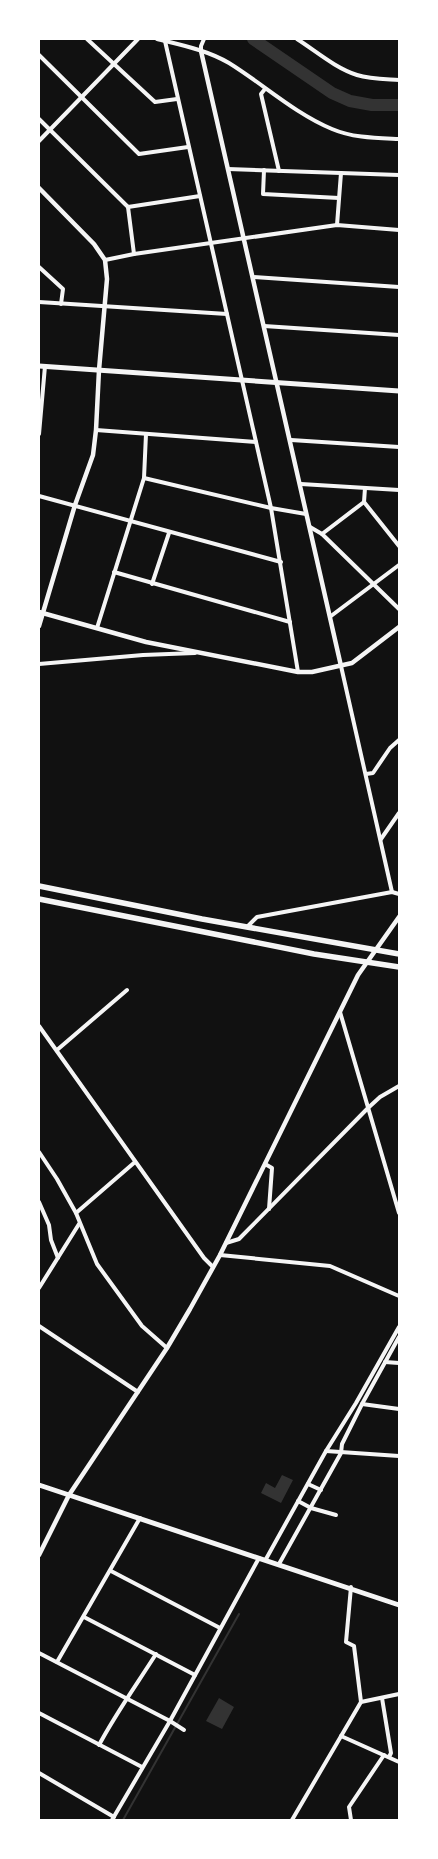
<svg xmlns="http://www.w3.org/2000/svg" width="438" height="1859" viewBox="0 0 438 1859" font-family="Arial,sans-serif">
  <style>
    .water { fill: #333 }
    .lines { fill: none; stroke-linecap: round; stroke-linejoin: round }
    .stream { stroke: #333; stroke-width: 2 }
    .river { stroke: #333; stroke-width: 12 }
    .minor { stroke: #f5f5f5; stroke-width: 4 }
    .tertiary { stroke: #f5f5f5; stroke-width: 4.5 }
    .secondary { stroke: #f5f5f5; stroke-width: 5 }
    .trunk { stroke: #f5f5f5; stroke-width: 5.5 }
  </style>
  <rect width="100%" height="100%" fill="#111"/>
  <!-- water -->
  <g class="water">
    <path d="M282 1475 293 1480 281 1503 261 1493 266 1483 275 1488Z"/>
    <path d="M219 1698 234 1707 222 1729 206 1721Z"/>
  </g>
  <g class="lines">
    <!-- stream -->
    <path class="stream" d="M123 1820 239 1614"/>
    <!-- river -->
    <path class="river" d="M253 39 332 93 350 101 372 105H399"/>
    <!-- minor -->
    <g class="minor">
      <path d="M87 39 155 102 177 99"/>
      <path d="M157 39C181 45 207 50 229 63 263 84 294 113 332 129 353 138 377 138 399 139"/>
      <path d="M297 39C316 51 335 68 357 75 370 79 385 79 399 80"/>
      <path d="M165 41 271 508 298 672"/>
      <path d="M201 51V46L204 39"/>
      <path d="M39 55 139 154 188 147"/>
      <path d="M265 89 261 94 279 171"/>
      <path d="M39 119 128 207 200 196"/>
      <path d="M39 141 138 39"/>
      <path d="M228 169 399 175"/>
      <path d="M264 170 263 194 339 198"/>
      <path d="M128 207 134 254"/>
      <path d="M337 225 341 173"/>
      <path d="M105 260 134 254 337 225 399 230"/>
      <path d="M39 267 63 289 61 304"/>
      <path d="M253 277 399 287"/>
      <path d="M39 302 227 314"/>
      <path d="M264 326 399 335"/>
      <path d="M96 430 256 442"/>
      <path d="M39 434 45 366"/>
      <path d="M291 440 399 447"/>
      <path d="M144 478 271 508 306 514"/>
      <path d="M301 484 399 490"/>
      <path d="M39 496 281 562"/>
      <path d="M364 502 365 488"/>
      <path d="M310 527 322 534 399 609"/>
      <path d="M322 534 364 502 399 546"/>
      <path d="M114 572 290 622"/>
      <path d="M152 584 169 533"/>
      <path d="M331 616 399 565"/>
      <path d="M97 628 144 478 146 434"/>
      <path d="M39 664 143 655 195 653"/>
      <path d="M341 666 392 892"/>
      <path d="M366 774 373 773 390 748 399 740"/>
      <path d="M381 839 399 813"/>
      <path d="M247 927 257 917 392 892 399 894"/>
      <path d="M340 1012 399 1213"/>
      <path d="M39 1026 204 1258 213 1267"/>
      <path d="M57 1050 127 990"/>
      <path d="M39 1152 57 1179 76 1213 97 1264 142 1326 167 1348"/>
      <path d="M265 1164 272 1168 269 1209"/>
      <path d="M39 1202 49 1225 51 1240 58 1258"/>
      <path d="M76 1213 135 1162"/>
      <path d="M226 1243 239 1239 368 1108 380 1097 399 1086"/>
      <path d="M220 1255 330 1266 399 1296"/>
      <path d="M39 1288 79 1224"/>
      <path d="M39 1326 138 1392"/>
      <path d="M385 1362 399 1363"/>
      <path d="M362 1404 399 1409"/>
      <path d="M326 1451 399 1456"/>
      <path d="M308 1484 321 1490"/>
      <path d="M298 1501 311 1508 336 1515"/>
      <path d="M266 1559 326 1451 356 1403 399 1327"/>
      <path d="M279 1564 341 1453 342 1444 362 1404 399 1337"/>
      <path d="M111 1571 220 1628"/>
      <path d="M351 1587 346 1642 354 1646 361 1702"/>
      <path d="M84 1617 195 1675"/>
      <path d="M39 1653 170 1721 184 1730"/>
      <path d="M57 1662 140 1518"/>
      <path d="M382 1698 391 1753 389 1757"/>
      <path d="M39 1713 142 1767"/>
      <path d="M341 1736 399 1762"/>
      <path d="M99 1745C116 1713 137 1684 156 1654"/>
      <path d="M39 1773 114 1817"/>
      <path d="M112 1820 170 1721 259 1558"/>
      <path d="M292 1820 361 1702 399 1694"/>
      <path d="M351 1820 349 1807 384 1755"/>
    </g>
    <!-- tertiary -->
    <g class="tertiary">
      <path d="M201 51 341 666"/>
      <path d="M39 188 94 244 105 260 107 279 99 370 96 430 93 455 75 505 39 626"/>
      <path d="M39 612 146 642 298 672H312L352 663 399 627"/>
      <path d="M39 1555 69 1495 167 1348 190 1309 220 1255 358 975 399 917"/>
    </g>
    <!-- secondary -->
    <g class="secondary">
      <path d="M39 366 399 391"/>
      <path d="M39 1485 399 1605"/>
    </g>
    <!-- trunk -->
    <g class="trunk">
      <path d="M39 886 202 919 399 954"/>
      <path d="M39 899 314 954 399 967"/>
    </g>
  </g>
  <!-- border -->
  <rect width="438" height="1859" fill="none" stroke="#ffffff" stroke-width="80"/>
</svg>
